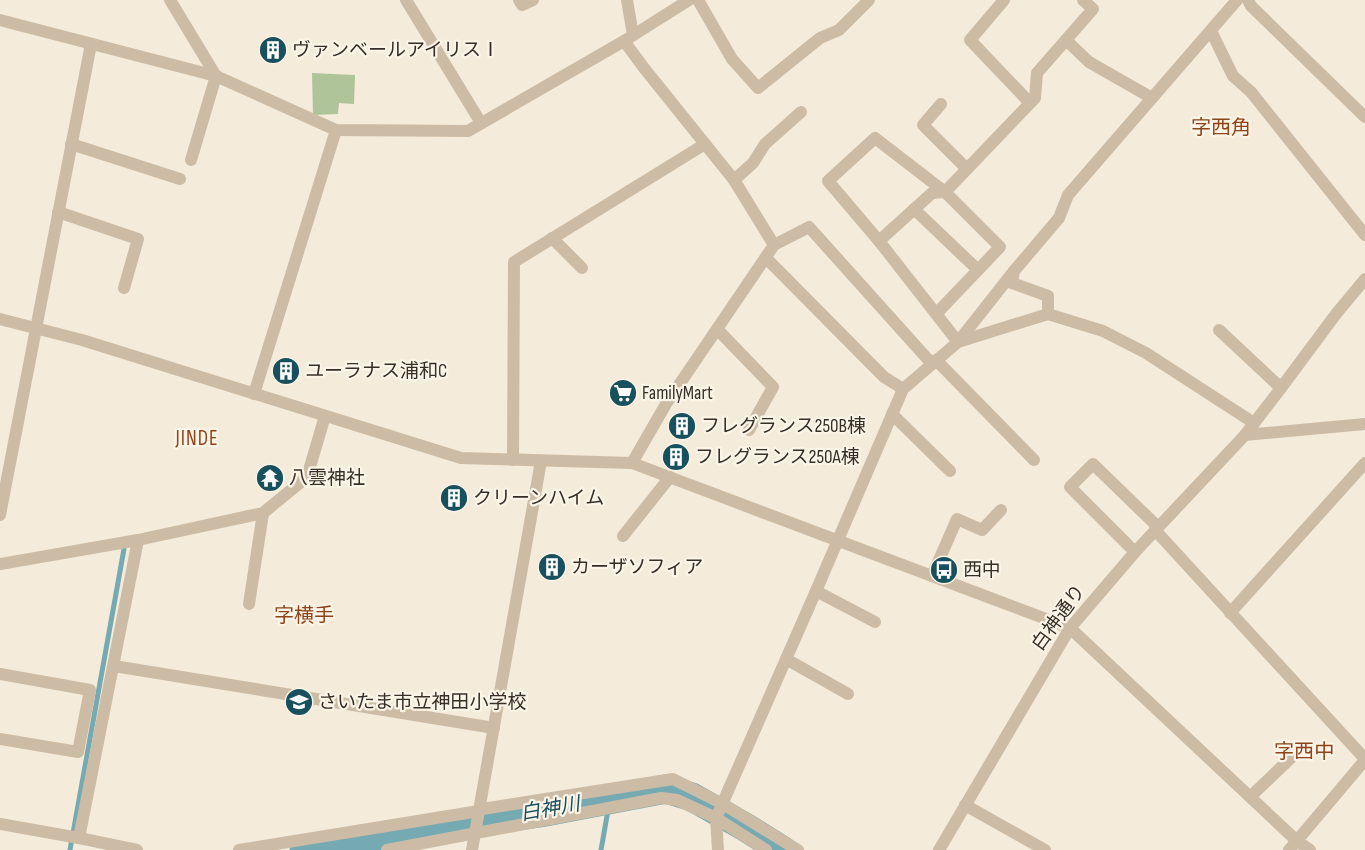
<svg xmlns="http://www.w3.org/2000/svg" width="1365" height="850" viewBox="0 0 1365 850" font-family="'Sofia Sans Condensed','Noto Sans JP',sans-serif">
  <style>
    .green { fill: #b0c499 }
    .lines { fill: none; stroke-linecap: round; stroke-linejoin: round }
    .stream { stroke: #76aab3; stroke-width: 5 }
    .river { stroke: #76aab3; stroke-width: 29 }
    .minor { stroke: #cdbca5; stroke-width: 12 }
    .labels { text-anchor: middle; dominant-baseline: central; stroke-width: 4.5; stroke-linejoin: round; paint-order: stroke }
    .poi-label { font-size: 19px; fill: #382e27; stroke: #fbf4e7; text-anchor: start }
    .street-label { font-size: 19px; fill: #382e27; stroke: #fbf4e7 }
    .neighbourhood-label { font-size: 20px; fill: #8e4319; stroke: #fbf4e7 }
    .water-label { font-size: 20px; font-style: italic; fill: #19505d; stroke: #fbf4e7 }
    .quarter-label { font-size: 21px; letter-spacing: 1px; fill: #8e4319; stroke: #fbf4e7 }
  </style>
  <rect width="100%" height="100%" fill="#f4ebda"/>
  <!-- green -->
  <path class="green" d="M312 73 355 75 354 104 339 103 338 114 313 115Z"/>
  <g class="lines">
    <!-- stream -->
    <g class="stream">
      <path d="M70 850 124 549"/>
      <path d="M337 850 338 844"/>
      <path d="M601 850 610 799"/>
    </g>
    <!-- river -->
    <path class="river" d="M304 850 451 825 540 813 666 789 692 797 745 827 782 850"/>
    <!-- minor -->
    <g class="minor">
      <path d="M170 0 216 76 191 160"/>
      <path d="M406 0 481 123"/>
      <path d="M519 0 522 5 533 0"/>
      <path d="M627 0 633 35"/>
      <path d="M698 0 732 59 758 88 820 38 839 30 869 0"/>
      <path d="M1004 0 970 40 1030 103"/>
      <path d="M1248 0 1251 6 1365 117"/>
      <path d="M0 20 216 76 336 130 468 131 624 41 689 0"/>
      <path d="M1211 31 1233 76 1251 92 1365 235"/>
      <path d="M1066 40 1089 62 1152 98"/>
      <path d="M624 41 644 68 734 180 774 245 666 404 632 463"/>
      <path d="M941 104 923 125 967 169"/>
      <path d="M71 144 180 179"/>
      <path d="M734 180 753 163 765 144 801 112"/>
      <path d="M914 209 978 270"/>
      <path d="M58 212 138 239 124 288"/>
      <path d="M552 238 582 268"/>
      <path d="M879 241 932 193 945 192 1035 98 1037 73 1093 9 1083 0"/>
      <path d="M774 245 809 227 932 364"/>
      <path d="M766 258 884 377 903 389"/>
      <path d="M936 314 1000 247 945 192 875 138 828 181 879 241 958 342 1014 271"/>
      <path d="M1048 314V296L1012 283 1014 271 1059 218 1068 195 1237 0"/>
      <path d="M0 319 82 340 461 458 632 463 1070 628 1297 841 1310 850"/>
      <path d="M717 329 773 387 749 430"/>
      <path d="M1219 330 1281 388"/>
      <path d="M936 360 1034 460"/>
      <path d="M254 394 336 130"/>
      <path d="M892 414 950 471"/>
      <path d="M1245 435 1365 424"/>
      <path d="M513 460 514 262 705 144"/>
      <path d="M0 515 91 44"/>
      <path d="M1155 530 1365 759"/>
      <path d="M623 536 670 477"/>
      <path d="M1135 552 1070 487 1093 464 1158 527"/>
      <path d="M0 564 138 540 263 513 307 477 325 416"/>
      <path d="M932 576 957 519 982 530 1001 510"/>
      <path d="M816 591 875 622"/>
      <path d="M249 604 263 513"/>
      <path d="M1230 613 1365 463"/>
      <path d="M786 659 848 694"/>
      <path d="M114 666 494 728"/>
      <path d="M0 674 90 690 78 752 0 739"/>
      <path d="M1251 796 1295 754"/>
      <path d="M965 805 1045 850"/>
      <path d="M0 824 79 838 137 850"/>
      <path d="M79 838 138 540"/>
      <path d="M239 850 479 811 482 809 673 779 723 804 798 850"/>
      <path d="M387 850 661 798 677 800 716 818 766 850"/>
      <path d="M472 850 541 461"/>
      <path d="M718 850 716 818 816 591 903 389 958 342 1048 314 1103 331 1146 353 1254 423"/>
      <path d="M939 850 1070 628 1135 552 1245 435 1281 388 1336 314 1365 279"/>
      <path d="M1289 850 1365 760"/>
    </g>
  </g>
  <!-- icons -->
  <defs>
    <symbol id="building-disc" viewBox="-11 -11 22 22"><circle r="9.5" fill="#19505d" stroke="#fbf4e7"/><path d="M-4-6H4V6H1V3H-1V6H-4ZM-2.5-4.3h1.7v1.8h-1.7ZM.8-4.3h1.7v1.8H.8ZM-2.5-1h1.7V.8h-1.7ZM.8-1h1.7V.8H.8Z" fill="#fff"/></symbol>
    <symbol id="supermarket-disc" viewBox="-11 -11 22 22"><circle r="9.5" fill="#19505d" stroke="#fbf4e7"/><path d="M-6-5.5h2.5l.6 2H6L4.5 2H-2.5L-4.4-4H-6ZM-1.5 3.2a1.3 1.3 0 1 0 .1 0ZM3 3.2a1.3 1.3 0 1 0 .1 0Z" fill="#fff"/></symbol>
    <symbol id="temple-disc" viewBox="-11 -11 22 22"><circle r="9.5" fill="#19505d" stroke="#fbf4e7"/><path d="M0-6L5-2H3V0L6.5 2.5H4V6H1.5V3h-3V6H-4V2.5H-6.5L-3 0V-2H-5Z" fill="#fff"/></symbol>
    <symbol id="bus-disc" viewBox="-11 -11 22 22"><circle r="9.5" fill="#19505d" stroke="#fbf4e7"/><path d="M-5-6H5V4H4V6H2V4H-2V6H-4V4H-5ZM-3.5-4V0h7V-4ZM-3.5 1.2v1.5H-2V1.2ZM2 1.2v1.5H3.5V1.2Z" fill="#fff"/></symbol>
    <symbol id="school-disc" viewBox="-11 -11 22 22"><circle r="9.5" fill="#19505d" stroke="#fbf4e7"/><path d="M0-5L7-2L0 1L-7-2ZM-4 1L0 2.5L4 1V4Q0 6-4 4Z" fill="#fff"/></symbol>
  </defs>
  <g fill-rule="evenodd">
    <use href="#building-disc" x="257" y="34" width="32" height="32"/>
    <use href="#building-disc" x="270" y="355" width="32" height="32"/>
    <use href="#supermarket-disc" x="607" y="377" width="32" height="32"/>
    <use href="#building-disc" x="666" y="410" width="32" height="32"/>
    <use href="#building-disc" x="660" y="441" width="32" height="32"/>
    <use href="#temple-disc" x="254" y="462" width="32" height="32"/>
    <use href="#building-disc" x="438" y="482" width="32" height="32"/>
    <use href="#building-disc" x="536" y="551" width="32" height="32"/>
    <use href="#bus-disc" x="928" y="554" width="32" height="32"/>
    <use href="#school-disc" x="283" y="686" width="32" height="32"/>
  </g>
  <g class="labels">
    <!-- poi labels -->
    <g class="poi-label">
      <text x="292" y="50">ヴァンベールアイリスⅠ</text>
      <text x="305" y="371">ユーラナス浦和C</text>
      <text x="642" y="393">FamilyMart</text>
      <text x="701" y="426">フレグランス250B棟</text>
      <text x="695" y="457">フレグランス250A棟</text>
      <text x="289" y="478">八雲神社</text>
      <text x="473" y="498">クリーンハイム</text>
      <text x="571" y="567">カーザソフィア</text>
      <text x="963" y="570">西中</text>
      <text x="318" y="702">さいたま市立神田小学校</text>
    </g>
    <!-- street labels -->
    <g class="street-label">
      <text transform="translate(1059 618) rotate(-54)">白神通り</text>
    </g>
    <!-- neighbourhood labels -->
    <g class="neighbourhood-label">
      <text x="1221" y="128">字西角</text>
      <text x="304" y="616">字横手</text>
      <text x="1304" y="752">字西中</text>
    </g>
    <!-- water labels -->
    <g class="water-label">
      <text transform="translate(550 809) rotate(-10)">白神川</text>
    </g>
    <!-- quarter labels -->
    <g class="quarter-label">
      <text x="197" y="438">JINDE</text>
    </g>
  </g>
</svg>
